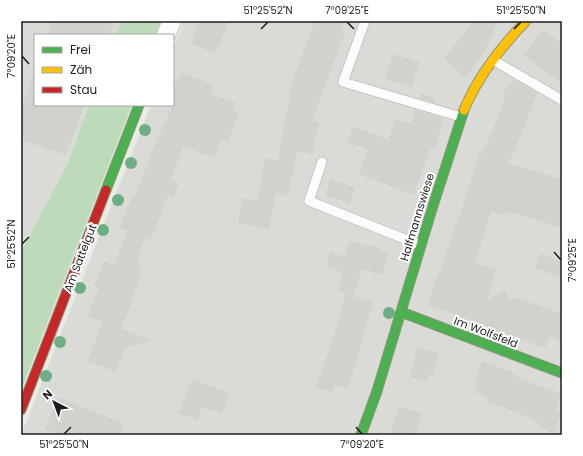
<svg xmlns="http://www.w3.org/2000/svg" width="583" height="456" viewBox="0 0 583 456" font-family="Poppins,sans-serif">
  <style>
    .residential { fill: #dadad7 }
    .forest { fill: #bddbba }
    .building { fill: #d2d1cc }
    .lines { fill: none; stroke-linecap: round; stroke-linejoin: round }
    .lane-casing { stroke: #c4c4c1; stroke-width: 11 }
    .street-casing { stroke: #c4c4c1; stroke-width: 20 }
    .fast-casing { stroke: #8d957d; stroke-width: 11 }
    .slow-casing { stroke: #8d957d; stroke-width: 11 }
    .jam-casing { stroke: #8d957d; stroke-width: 11 }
    .lane { stroke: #fcfcfb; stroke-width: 9 }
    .street { stroke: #fcfcfb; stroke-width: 18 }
    .fast { stroke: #4caf50; stroke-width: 9 }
    .slow { stroke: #ffc107; stroke-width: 9 }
    .jam { stroke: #c62828; stroke-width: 9 }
    .tree { fill: #6fae83 }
    .ticks { fill: none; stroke: #1d1d1d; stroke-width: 1.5 }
    .labels { text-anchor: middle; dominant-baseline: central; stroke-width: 4; stroke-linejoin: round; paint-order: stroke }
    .street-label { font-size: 11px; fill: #1d1d1d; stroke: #fff }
    .neatline { fill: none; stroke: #1d1d1d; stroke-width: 1.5 }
    .ticks-label { font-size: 10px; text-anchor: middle; fill: #1d1d1d }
  </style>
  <rect width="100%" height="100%" fill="#ebebe5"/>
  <!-- residential -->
  <g class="residential">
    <path d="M21 21H121L116 35H35V105H89L68 163 21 252Z"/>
    <path d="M184 21H562V435H21L151 105H173V50Z"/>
  </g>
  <!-- forest -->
  <g class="forest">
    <path d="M121 21H166L160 35H116Z"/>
    <path d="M89 105H132L21 391V252L68 163Z"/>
  </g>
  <!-- building -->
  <g class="building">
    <path d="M52 21H114L109 35H47Z"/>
    <path d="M199 21H229L215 54 190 43Z"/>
    <path d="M315 21H345L341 31 345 32 312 121 319 122 312 154 297 151 293 175H292L288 196 276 193 269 229 238 223 242 198 257 201 265 158 278 161 290 94 288 93Z"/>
    <path d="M474 21H498L486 48 466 78 444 59Z"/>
    <path d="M543 30 562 44V84L524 55Z"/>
    <path d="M393 54 419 62 412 87 385 79Z"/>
    <path d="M181 72 213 85 210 94 236 103 232 110 239 112 228 142 221 139 214 158 184 146 170 180 179 183 173 197 168 195 151 240 145 238 137 259 142 272 131 302H132L121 329 152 340 126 347 116 372 87 361 103 322 88 316 99 288 94 286 104 261 114 265 128 231 120 228 132 197 134 198 156 142 173 105V80L177 82Z"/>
    <path d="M33 76 35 77V105H84L66 155 21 140V110Z"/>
    <path d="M513 79 538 93 509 163 562 179V228L511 212 501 215 491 212 475 263 496 269 487 301 505 290 510 302 516 297 562 314V341L549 336 545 348 500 331 494 333 492 328 428 305 438 274H439L459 215H460L479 153 482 154 505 101 502 98 507 86 511 85Z"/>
    <path d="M421 93 435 98 434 103 419 98Z"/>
    <path d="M415 110 443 118 435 149 431 148 413 195 359 174 368 150 347 142 353 126 389 140 395 119 411 123Z"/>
    <path d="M331 179 355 188 349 204 325 195Z"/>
    <path d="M350 241 363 245 374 246 381 249V251L388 253 382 275 362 269 353 296 373 302 355 366 347 389 335 384 332 392 316 387 333 339 346 294 349 295 338 291 343 273 326 266 330 252 345 257Z"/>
    <path d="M540 253 562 262V278L535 268Z"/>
    <path d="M417 347 439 354 433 375 429 374 426 382 410 377Z"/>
    <path d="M482 361 512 372V373L519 376 518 378 561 394 555 411 561 414 553 434 537 424 538 421 486 401 487 397 474 392 477 385 474 384Z"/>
    <path d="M192 379 230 393 222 414 202 407 197 420 179 413Z"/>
    <path d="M58 397 124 424 120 435H60L45 429Z"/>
    <path d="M400 406 422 414 415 435H390L395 418Z"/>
  </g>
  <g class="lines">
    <defs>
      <g id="lane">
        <path d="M365 21 343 82 461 117"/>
        <path d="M493 60 562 100"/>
        <path d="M322 162 309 201 420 245"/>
      </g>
      <path id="street" d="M166 35 172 21"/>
      <g id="fast">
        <path d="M106 190 139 105"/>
        <path d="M401 312 562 373"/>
        <path d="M361 435 377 391 432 209 464 110"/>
      </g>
      <path id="slow" d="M464 110C478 76 501 47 526 21"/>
      <path id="jam" d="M21 410 106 190"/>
    </defs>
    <!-- lane casing -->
    <use href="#lane" class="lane-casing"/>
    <!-- street casing -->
    <use href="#street" class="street-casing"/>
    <!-- fast casing -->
    <use href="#fast" class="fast-casing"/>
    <!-- slow casing -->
    <use href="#slow" class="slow-casing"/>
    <!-- jam casing -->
    <use href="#jam" class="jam-casing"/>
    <!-- lane -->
    <use href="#lane" class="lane"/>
    <!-- street -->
    <use href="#street" class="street"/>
    <!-- fast -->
    <use href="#fast" class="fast"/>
    <!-- slow -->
    <use href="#slow" class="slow"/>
    <!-- jam -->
    <use href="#jam" class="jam"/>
  </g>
  <!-- trees -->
  <g class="tree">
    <circle cx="145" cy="130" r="6"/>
    <circle cx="131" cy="163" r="6"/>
    <circle cx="118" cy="200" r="6"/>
    <circle cx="103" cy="230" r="6"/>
    <circle cx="80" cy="288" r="6"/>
    <circle cx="389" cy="313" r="6"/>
    <circle cx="60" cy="342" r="6"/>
    <circle cx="46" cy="376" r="6"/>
  </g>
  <!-- ticks -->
  <path class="ticks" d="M347 22 354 29M261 29 268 22M514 29 521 22M22 56 29 64M22 244 29 237M554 252 561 260M356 427 362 434M64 434 71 427"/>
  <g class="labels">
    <!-- street labels -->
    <g class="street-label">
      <text transform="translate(417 217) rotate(-73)">Halfmannswiese</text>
      <text transform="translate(80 258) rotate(-69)">Am Sattelgut</text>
      <text transform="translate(486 332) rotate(21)">Im Wolfsfeld</text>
    </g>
  </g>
  <!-- border -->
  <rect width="583" height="456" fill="none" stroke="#ffffff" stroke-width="44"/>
  <!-- legend -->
  <rect x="34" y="34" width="140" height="72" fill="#ffffff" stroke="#a5a5a5"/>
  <rect x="42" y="47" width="20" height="6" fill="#4caf50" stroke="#a5a5a5"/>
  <text x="70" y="54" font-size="12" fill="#1d1d1d">Frei</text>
  <rect x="42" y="67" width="20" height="6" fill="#ffc107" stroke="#a5a5a5"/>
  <text x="70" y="74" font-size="12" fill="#1d1d1d">Zäh</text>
  <rect x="42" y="87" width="20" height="6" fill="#c62828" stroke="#a5a5a5"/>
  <text x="70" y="94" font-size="12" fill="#1d1d1d">Stau</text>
  <!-- north arrow -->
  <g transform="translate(54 402) rotate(318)" stroke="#ffffff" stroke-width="3" paint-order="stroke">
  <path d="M0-3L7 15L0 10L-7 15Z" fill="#1d1d1d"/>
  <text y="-6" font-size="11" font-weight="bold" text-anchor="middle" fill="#1d1d1d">N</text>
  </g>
  <rect x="22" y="22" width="539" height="412" class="neatline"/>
  <g class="ticks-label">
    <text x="268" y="14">51°25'52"N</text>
    <text x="347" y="14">7°09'25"E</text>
    <text x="521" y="14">51°25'50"N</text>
    <text transform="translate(11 56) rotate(-90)" y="4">7°09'20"E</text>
    <text transform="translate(11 244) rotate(-90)" y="4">51°25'52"N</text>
    <text transform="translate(572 260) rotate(-90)" y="4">7°09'25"E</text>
    <text x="64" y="448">51°25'50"N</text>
    <text x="362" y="448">7°09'20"E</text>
  </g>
</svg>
